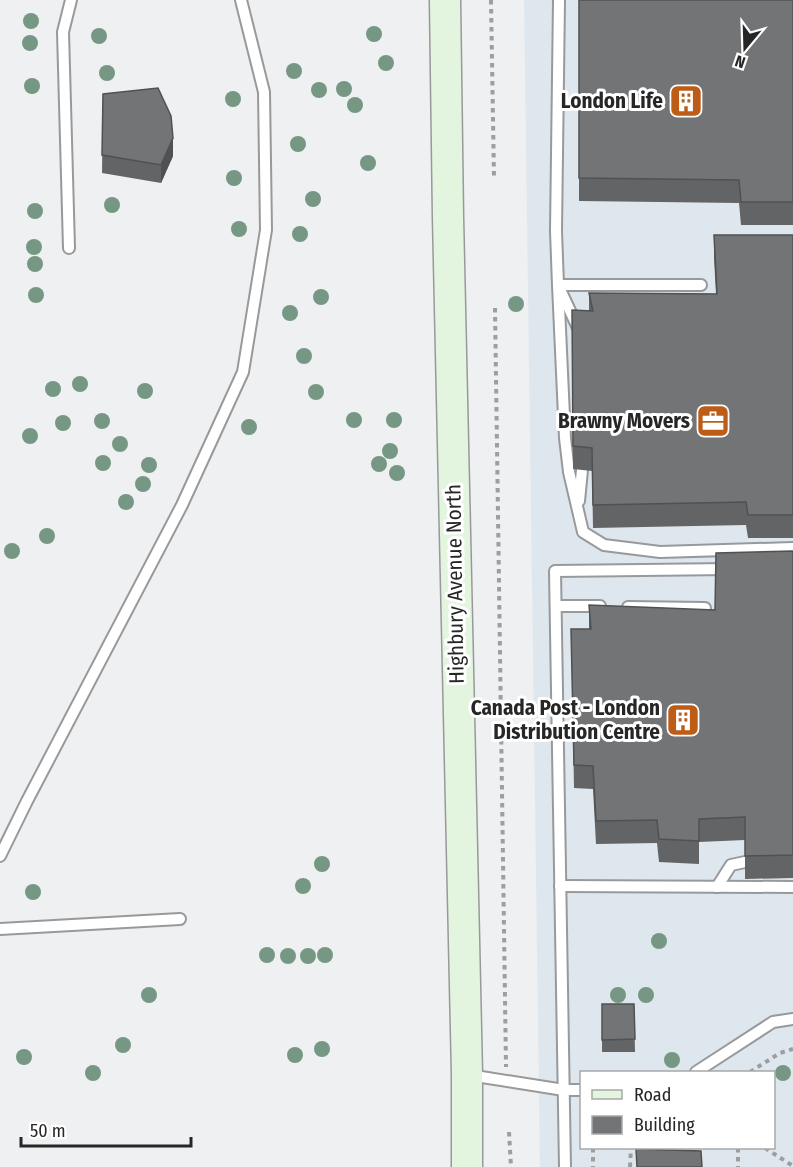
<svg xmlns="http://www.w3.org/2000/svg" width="793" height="1167" viewBox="0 0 793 1167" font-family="'Fira Sans Condensed',sans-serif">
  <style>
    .built { fill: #dfe7ee; fill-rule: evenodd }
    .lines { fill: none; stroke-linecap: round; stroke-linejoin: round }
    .service-casing { stroke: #98999b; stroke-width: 14 }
    .secondary-casing { stroke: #98999b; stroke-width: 33 }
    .path { stroke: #9d9e9f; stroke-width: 4; stroke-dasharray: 4.5 4.5; stroke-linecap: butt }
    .service { stroke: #fff; stroke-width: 10 }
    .secondary { stroke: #e3f4df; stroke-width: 30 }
    .tree { fill: #769784 }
    .wall { fill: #636465 }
    .shaded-wall { fill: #505153 }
    .building { fill: #737476; stroke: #505153; stroke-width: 1.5 }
    .labels { text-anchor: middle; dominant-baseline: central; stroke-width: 6; stroke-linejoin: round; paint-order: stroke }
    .poi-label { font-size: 21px; font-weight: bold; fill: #262627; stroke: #fff; text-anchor: end }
    .street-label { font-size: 21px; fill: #262627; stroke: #fff }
  </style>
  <rect width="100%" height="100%" fill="#eef0f1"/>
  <!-- built -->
  <path class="built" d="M524 0H793V1167H540ZM582 1072H774V1148H582Z"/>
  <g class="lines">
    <defs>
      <g id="service">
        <path d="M559 0 556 231 558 285 565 438 569 472 583 532 604 545 660 552 793 548"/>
        <path d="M69 248 63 32 71 0"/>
        <path d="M578 328 558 285H701"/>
        <path d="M579 501 582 470"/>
        <path d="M556 606H600"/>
        <path d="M628 607 705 608"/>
        <path d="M0 856 27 801 182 505 243 372 266 230 264 92 241 0"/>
        <path d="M560 886 793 887"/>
        <path d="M717 887 731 865 745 862"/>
        <path d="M0 929 180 919"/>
        <path d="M696 1072 773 1022 793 1019"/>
        <path d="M469 1075 564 1090H582"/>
        <path d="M565 1167 555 571 730 569"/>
      </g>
      <path id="secondary" d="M445 0 448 217 467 1075V1167"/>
    </defs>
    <!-- service casing -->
    <use href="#service" class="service-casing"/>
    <!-- secondary casing -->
    <use href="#secondary" class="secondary-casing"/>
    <!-- path -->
    <g class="path">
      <path d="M491 0 494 178"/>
      <path d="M495 308 506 1067"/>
      <path d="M750 1072 780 1053 793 1049"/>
      <path d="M509 1132 511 1167"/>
      <path d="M593 1148V1167"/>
      <path d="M738 1148V1167"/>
      <path d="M765 1148 793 1166"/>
      <path d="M630 1167 631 1148"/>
    </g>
    <!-- service -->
    <use href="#service" class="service"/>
    <!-- secondary -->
    <use href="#secondary" class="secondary"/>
  </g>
  <!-- trees -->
  <g class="tree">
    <circle cx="31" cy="21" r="8"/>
    <circle cx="374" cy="34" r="8"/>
    <circle cx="99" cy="36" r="8"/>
    <circle cx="30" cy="43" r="8"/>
    <circle cx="386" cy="63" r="8"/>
    <circle cx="294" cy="71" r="8"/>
    <circle cx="107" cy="73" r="8"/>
    <circle cx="32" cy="86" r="8"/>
    <circle cx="344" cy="89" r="8"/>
    <circle cx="319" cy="90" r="8"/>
    <circle cx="233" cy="99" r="8"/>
    <circle cx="355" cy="105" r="8"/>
    <circle cx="298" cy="144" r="8"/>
    <circle cx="368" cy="163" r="8"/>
    <circle cx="234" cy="178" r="8"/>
    <circle cx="313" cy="199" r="8"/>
    <circle cx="112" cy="205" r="8"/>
    <circle cx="35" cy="211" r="8"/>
    <circle cx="239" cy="229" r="8"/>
    <circle cx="300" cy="234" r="8"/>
    <circle cx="34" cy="247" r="8"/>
    <circle cx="35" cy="264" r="8"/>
    <circle cx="36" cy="295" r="8"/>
    <circle cx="321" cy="297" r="8"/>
    <circle cx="516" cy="304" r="8"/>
    <circle cx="290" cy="313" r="8"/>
    <circle cx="304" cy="356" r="8"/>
    <circle cx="80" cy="384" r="8"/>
    <circle cx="53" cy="389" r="8"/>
    <circle cx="145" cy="391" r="8"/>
    <circle cx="316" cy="392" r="8"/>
    <circle cx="354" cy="420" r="8"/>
    <circle cx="394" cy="420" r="8"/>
    <circle cx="102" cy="421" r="8"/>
    <circle cx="63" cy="423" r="8"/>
    <circle cx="249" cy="427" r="8"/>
    <circle cx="30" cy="436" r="8"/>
    <circle cx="120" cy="444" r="8"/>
    <circle cx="390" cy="451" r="8"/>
    <circle cx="103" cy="463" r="8"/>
    <circle cx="379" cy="464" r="8"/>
    <circle cx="149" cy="465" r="8"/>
    <circle cx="397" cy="473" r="8"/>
    <circle cx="143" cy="484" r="8"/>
    <circle cx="126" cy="502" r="8"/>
    <circle cx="47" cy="536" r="8"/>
    <circle cx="12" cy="551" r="8"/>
    <circle cx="322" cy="864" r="8"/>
    <circle cx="303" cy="886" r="8"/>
    <circle cx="33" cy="892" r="8"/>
    <circle cx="659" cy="941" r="8"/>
    <circle cx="267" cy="955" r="8"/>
    <circle cx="325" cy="955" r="8"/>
    <circle cx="288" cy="956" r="8"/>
    <circle cx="308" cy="956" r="8"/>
    <circle cx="149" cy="995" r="8"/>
    <circle cx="618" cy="995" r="8"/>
    <circle cx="646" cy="995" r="8"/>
    <circle cx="123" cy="1045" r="8"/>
    <circle cx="322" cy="1049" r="8"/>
    <circle cx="295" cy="1055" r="8"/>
    <circle cx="24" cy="1057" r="8"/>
    <circle cx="672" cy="1060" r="8"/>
    <circle cx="93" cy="1073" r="8"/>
    <circle cx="783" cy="1073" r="8"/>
  </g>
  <!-- wall -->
  <g class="wall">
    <path d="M579 0H793V225H741L739 203 579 201Z"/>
    <path d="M103 94 173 156 161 183 102 173Z"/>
    <path d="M714 235H793V538H748L746 525 593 528 592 471 573 469 572 310 589 311V293L716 294 714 258Z"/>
    <path d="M793 551V878L745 879V840L699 842V864L659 862 657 843 596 844 593 789 574 788 571 629H589V605L715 610Z"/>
    <path d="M602 1004H634L635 1052H602Z"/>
  </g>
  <!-- shaded-wall -->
  <path class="shaded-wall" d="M173 138V156L161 183V165Z"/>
  <!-- building -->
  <g class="building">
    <path d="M579 0H793V202H741L739 180 579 178Z"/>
    <path d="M158 88 171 116 173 138 161 165 102 155 103 94Z"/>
    <path d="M714 235H793V515H748L746 502 593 505 592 448 573 446 572 310 593 311 589 293 717 294Z"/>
    <path d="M793 551V855L745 856V817L699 819V841L659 839 657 820 596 821 593 766 574 765 571 629H591L589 605 715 610 716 553Z"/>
    <path d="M602 1004H634L635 1039 602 1040Z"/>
    <path d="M636 1149 701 1151 702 1167H637Z"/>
  </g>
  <!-- icons -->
  <defs>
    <symbol id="building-square" viewBox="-11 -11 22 22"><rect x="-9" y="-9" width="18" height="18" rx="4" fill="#bc5c17" stroke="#fff"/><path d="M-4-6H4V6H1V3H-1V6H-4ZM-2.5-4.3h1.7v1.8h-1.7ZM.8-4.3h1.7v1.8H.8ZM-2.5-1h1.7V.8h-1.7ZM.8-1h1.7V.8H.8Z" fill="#fff"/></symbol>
    <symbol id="office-square" viewBox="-11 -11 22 22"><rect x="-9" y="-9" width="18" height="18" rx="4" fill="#bc5c17" stroke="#fff"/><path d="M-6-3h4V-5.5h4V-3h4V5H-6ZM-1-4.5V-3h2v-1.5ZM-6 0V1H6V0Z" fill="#fff"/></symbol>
  </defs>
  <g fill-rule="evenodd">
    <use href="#building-square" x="667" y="82" width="38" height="38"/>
    <use href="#office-square" x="694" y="402" width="38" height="38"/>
    <use href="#building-square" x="664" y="701" width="38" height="38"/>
  </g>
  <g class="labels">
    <!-- poi labels -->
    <g class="poi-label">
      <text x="663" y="101">London Life</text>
      <text x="690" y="421">Brawny Movers</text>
      <text x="660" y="708">Canada Post - London<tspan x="660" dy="24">Distribution Centre</tspan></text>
    </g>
    <!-- street labels -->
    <g class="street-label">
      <text transform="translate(455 584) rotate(-91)">Highbury Avenue North</text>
    </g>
  </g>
  <!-- legend -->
  <rect x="580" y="1071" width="195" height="78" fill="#ffffff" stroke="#a8a8a9" stroke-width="1.5"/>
  <rect x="592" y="1090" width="30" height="9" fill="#e3f4df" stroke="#a8a8a9" stroke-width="1.5"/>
  <text x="634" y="1101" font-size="18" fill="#262627">Road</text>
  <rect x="592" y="1116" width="30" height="18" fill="#737476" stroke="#a8a8a9" stroke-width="1.5"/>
  <text x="634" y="1131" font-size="18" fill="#262627">Building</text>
  <!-- north arrow -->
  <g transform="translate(745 48) rotate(199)" stroke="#ffffff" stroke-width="4.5" paint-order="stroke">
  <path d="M0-4.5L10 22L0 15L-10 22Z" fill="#262627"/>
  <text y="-9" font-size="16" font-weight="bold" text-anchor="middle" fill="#262627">N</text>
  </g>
  <!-- scale -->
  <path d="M21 1137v9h170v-9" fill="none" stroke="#262627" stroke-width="3"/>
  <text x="30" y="1137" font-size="18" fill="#262627" stroke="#ffffff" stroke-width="4.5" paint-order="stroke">50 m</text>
</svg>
